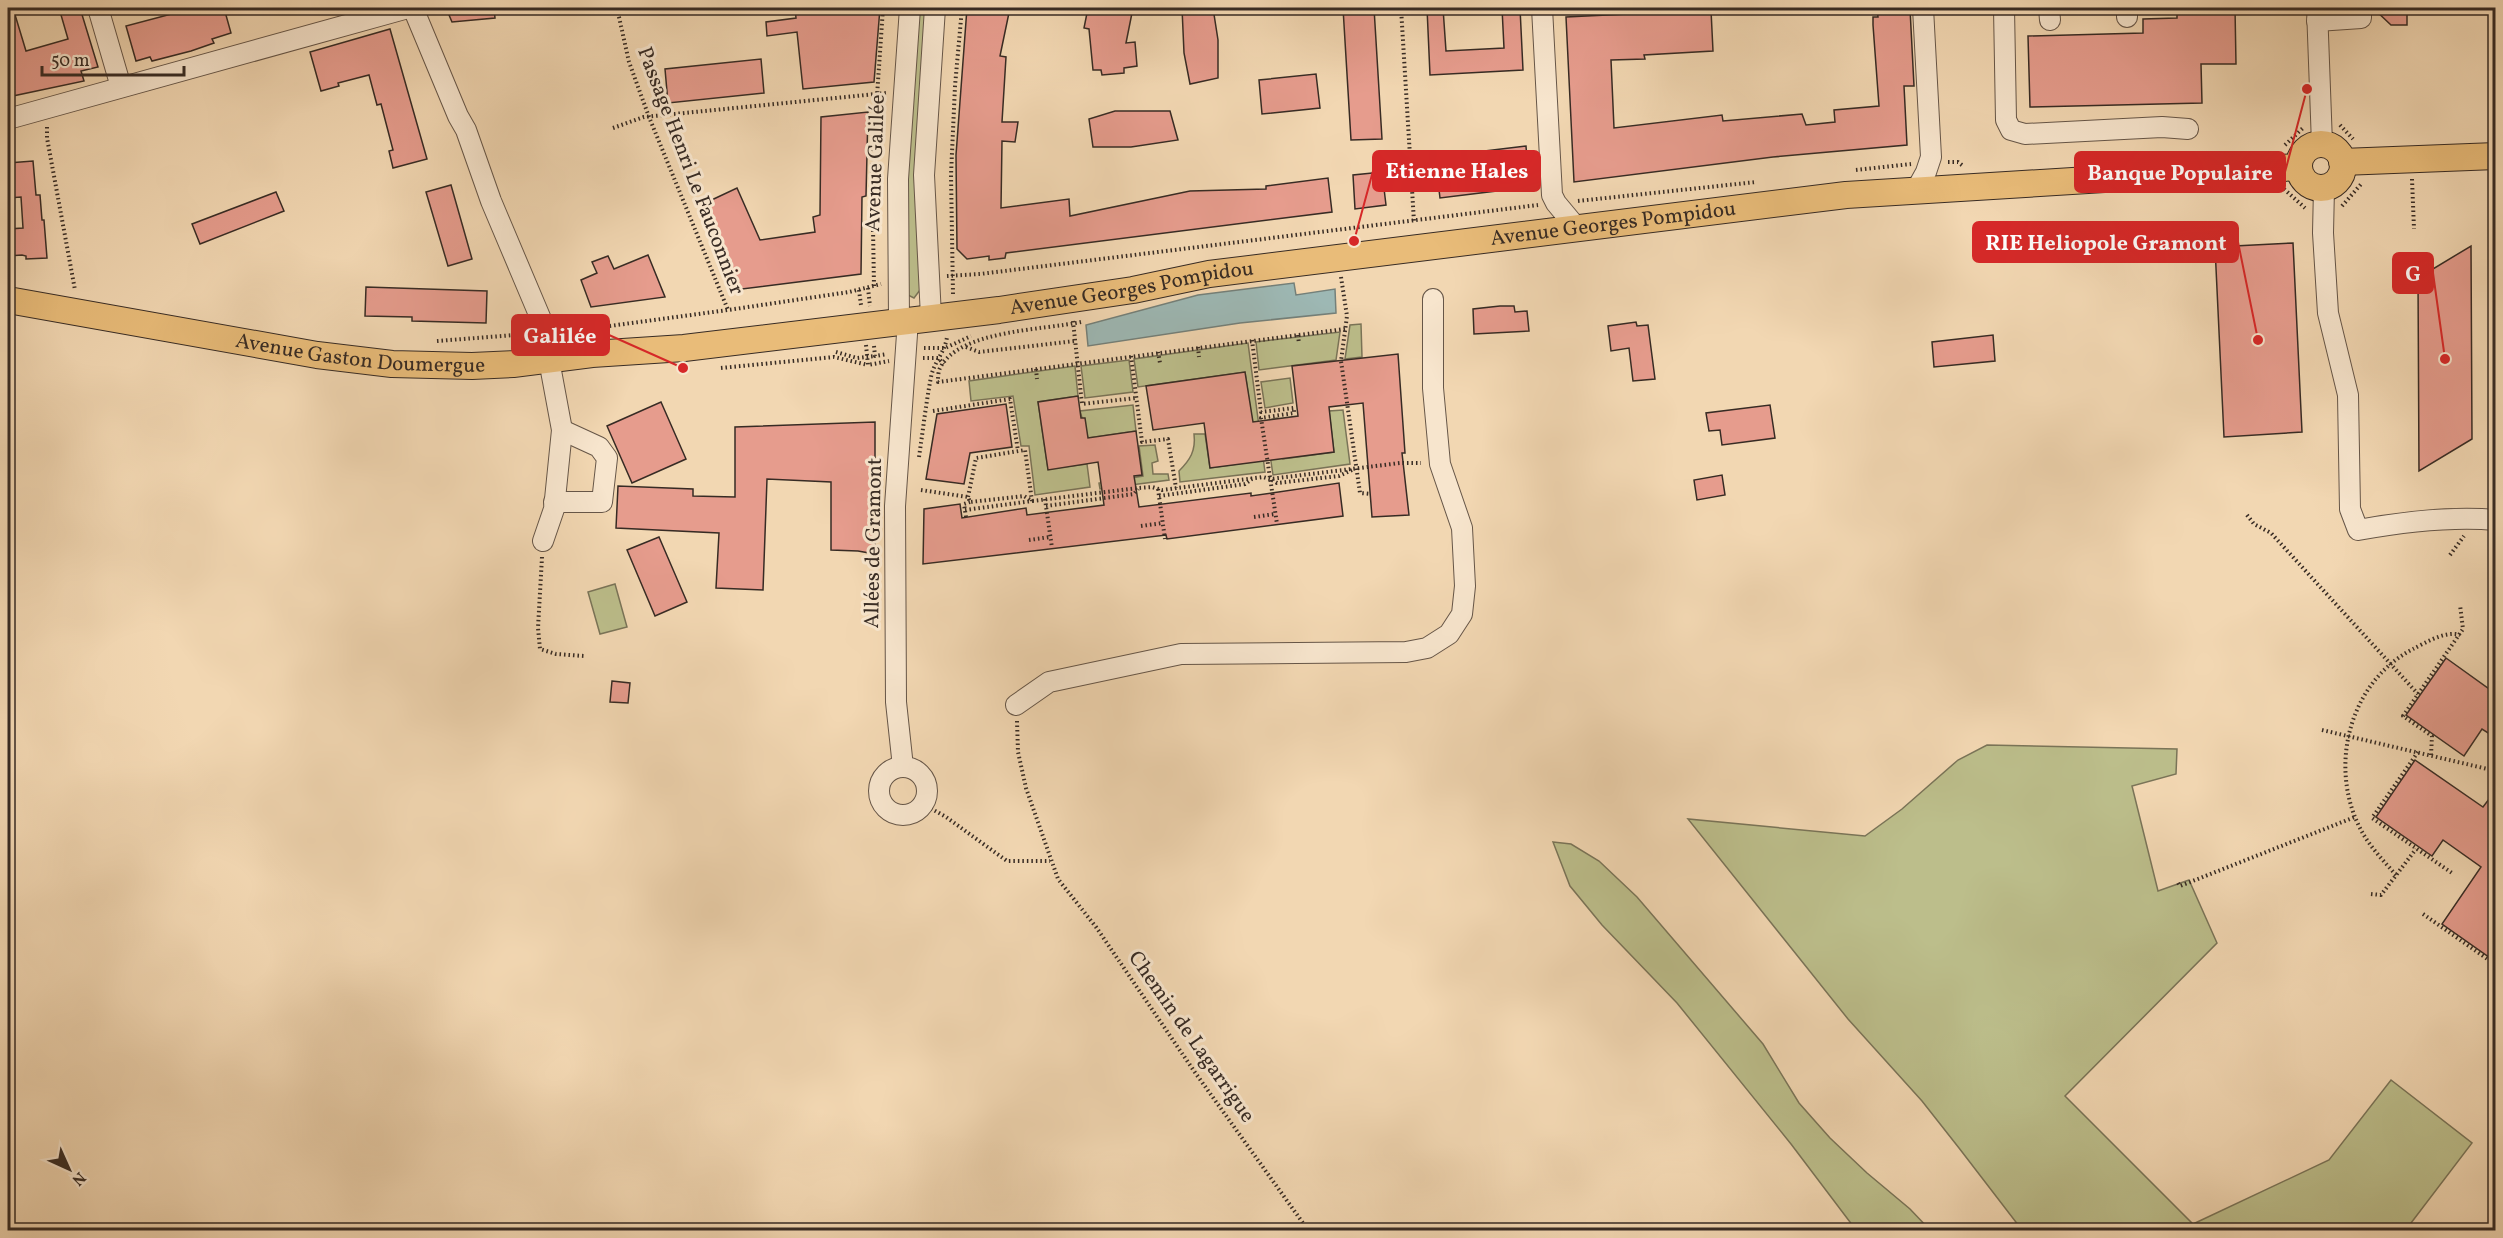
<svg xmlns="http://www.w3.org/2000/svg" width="2503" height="1238" viewBox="0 0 2503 1238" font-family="Vollkorn,serif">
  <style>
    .green { fill: #bcbe8b; stroke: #7a7458; stroke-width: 1.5 }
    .water { fill: #9db8b4; stroke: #74807a; stroke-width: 1.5 }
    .building { fill: #e69c8d; stroke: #372b24; stroke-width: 1.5 }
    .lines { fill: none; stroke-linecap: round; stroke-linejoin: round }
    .minor-casing { stroke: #665648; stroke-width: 22 }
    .major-casing { stroke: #372b24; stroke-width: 28 }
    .path { stroke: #372b24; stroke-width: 4; stroke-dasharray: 1.5 3; stroke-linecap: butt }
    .minor { stroke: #f7e5cd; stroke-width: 20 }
    .major { stroke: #e9bc79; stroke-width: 26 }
    .labels { text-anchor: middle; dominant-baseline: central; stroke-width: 6; stroke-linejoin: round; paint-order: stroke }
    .street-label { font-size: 21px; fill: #372b24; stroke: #f7e5cd }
    .leader { fill: none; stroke: #d62828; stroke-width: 2 }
    .callout-dot { fill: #d62828; stroke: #f7e5cd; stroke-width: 2 }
    .callout { fill: #d62828; stroke: #d62828; stroke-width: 2 }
    .callout-label { font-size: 22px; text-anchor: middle; font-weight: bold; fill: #fff }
  </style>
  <rect width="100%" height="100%" fill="#f2d7b2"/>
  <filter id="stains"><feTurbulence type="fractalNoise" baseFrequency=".00333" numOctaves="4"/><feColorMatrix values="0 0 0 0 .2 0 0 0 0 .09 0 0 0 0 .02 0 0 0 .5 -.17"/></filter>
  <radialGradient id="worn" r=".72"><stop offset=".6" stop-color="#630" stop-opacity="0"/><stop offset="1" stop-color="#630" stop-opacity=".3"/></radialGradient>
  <!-- green -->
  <g class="green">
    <path d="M915 8H930L920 290 914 298 908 295 905 146Z"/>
    <path d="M1361 324 1362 357 1345 359 1350 325Z"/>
    <path d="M1340 332 1336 360 1259 370 1256 342Z"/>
    <path d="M1248 343 1265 472 1180 482 1179 471C1190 460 1196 451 1194 434H1205L1210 468 1258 461 1245 372 1138 387 1134 359Z"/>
    <path d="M1129 360 1133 392 1085 398 1081 366Z"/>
    <path d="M1075 366 1078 396 1038 402 1048 469 1087 464 1090 487 1035 495 1029 446H1021L1013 396 971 401 969 381Z"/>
    <path d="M1290 378 1293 403 1265 408 1261 382Z"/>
    <path d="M1133 405 1136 431 1088 438 1080 411Z"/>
    <path d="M1343 410 1350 464 1273 475 1265 421 1277 418 1283 459 1334 452 1329 411Z"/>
    <path d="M1155 445 1158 461 1152 463 1153 474H1168L1169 480 1100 489 1099 483 1143 476 1139 446Z"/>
    <path d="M615 584 627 627 600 634 588 592Z"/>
    <path d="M1987 745 2177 749 2176 774 2132 786 2158 891 2189 880 2217 943 2065 1096 2193 1224 2329 1160 2391 1080 2472 1143 2411 1223 2418 1230H2022L1959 1148 1922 1101 1848 1019 1688 819 1865 836 1902 809 1958 760Z"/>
    <path d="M1553 842 1571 844 1599 861 1637 897 1763 1044 1799 1103 1830 1138 1867 1173 1910 1209 1930 1230H1856L1791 1144 1677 1003 1602 925 1570 886Z"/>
  </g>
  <!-- water -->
  <path class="water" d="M1294 283 1296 295 1335 289 1336 313 1240 323 1088 346 1086 325 1198 295Z"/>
  <!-- building -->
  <g class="building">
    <path d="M8 8H13L26 51 68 39 59 8H80L98 67 81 71 84 81 8 97Z"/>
    <path d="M194 8H224L231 33 212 39 214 43 191 51 152 61 150 57 136 61 126 26Z"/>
    <path d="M446 8H494L495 18 452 22Z"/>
    <path d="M795 8H880L874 82 803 89 797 32 767 36 766 22 796 18Z"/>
    <path d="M967 8H1010L1000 56 1006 57 1002 122H1018L1015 142 1002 141 1001 208 1069 199 1070 216 1190 191 1266 189V186L1328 178 1332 212 1006 253 1005 258 989 260V256L967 259 957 249 956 155Z"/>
    <path d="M1088 8H1117L1118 10 1132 13 1126 43 1135 42 1137 66 1124 68V73L1102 75 1101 70H1093L1089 29 1084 28Z"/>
    <path d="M1182 8H1213L1218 40V78L1190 84 1184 53Z"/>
    <path d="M1343 8H1374L1382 139 1351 140Z"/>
    <path d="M1427 8H1443L1446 51 1504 48 1502 8H1520L1523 70 1430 75Z"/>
    <path d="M1877 8 1910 9 1914 86H1904L1907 145 1773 157 1574 182 1566 17 1711 10 1713 51 1644 55 1645 59 1611 60 1614 128 1722 115 1723 121 1802 114 1806 125 1835 122 1834 110 1879 106 1873 25V17H1878Z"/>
    <path d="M2177 8H2235L2236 64H2201L2202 103 2030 107 2028 36 2143 33V19L2177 18Z"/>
    <path d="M2373 8H2407V25H2391Z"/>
    <path d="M390 29 427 159 393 168 389 151 393 150 381 104 377 105 369 75 338 83 339 86 321 91 310 52Z"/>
    <path d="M761 59 764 93 668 103 665 69Z"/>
    <path d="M1316 74 1320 108 1262 114 1259 80Z"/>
    <path d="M1115 111H1170L1178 140 1131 147H1093L1089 119Z"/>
    <path d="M868 112 866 196 862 197 861 274 734 290 701 205 737 188 760 240 815 232 813 217 820 215 821 117Z"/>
    <path d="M1526 146 1529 187 1440 198 1435 157Z"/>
    <path d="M33 161 36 195H40L42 220H44L47 258 26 259V256L22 255 8 256V229L23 228 21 197 8 198V163Z"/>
    <path d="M1382 172 1386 205 1355 209 1353 175Z"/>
    <path d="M451 185 472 259 448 266 426 192Z"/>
    <path d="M276 192 284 211 200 244 192 224Z"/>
    <path d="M2293 243 2302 432 2224 437 2215 247Z"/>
    <path d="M2471 246 2472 439 2419 471 2418 278Z"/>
    <path d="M648 255 665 297 591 307 581 280 597 273 592 262 608 256 614 269Z"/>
    <path d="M366 287 487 291 486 323 412 321V317L365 316Z"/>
    <path d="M1500 306H1514L1515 312 1527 311 1529 331 1474 334 1473 309Z"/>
    <path d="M1636 322 1637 326 1648 325 1655 379 1633 381 1629 348 1611 351 1608 326Z"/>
    <path d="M1993 335 1995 361 1934 367 1932 342Z"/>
    <path d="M1398 354 1405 453H1402L1409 515 1372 517 1363 403 1329 407 1334 452 1210 468 1204 423 1153 430 1146 386 1245 372 1253 422 1298 416 1292 366Z"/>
    <path d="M1078 396 1081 418H1085L1088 438 1136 431 1142 475 1134 476 1139 507 1251 493V496L1339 483 1343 516 1167 539 1166 535 923 564 924 509 960 504 962 518 1026 508 1027 515 1104 505 1098 462 1048 470 1038 402Z"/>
    <path d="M661 402 686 459 632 483 607 426Z"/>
    <path d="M1006 404 1012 447 970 453 964 484 926 479 937 414Z"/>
    <path d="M1770 405 1775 438 1722 445 1720 430 1709 431 1706 413Z"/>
    <path d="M875 422V554L858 551 831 550V482L767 479 763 590 716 588 719 533 616 528 618 486 693 489V496L735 497V427Z"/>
    <path d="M1722 475 1725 495 1697 500 1694 480Z"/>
    <path d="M659 537 687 602 655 616 627 550Z"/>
    <path d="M2446 658 2496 694V738L2482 729 2464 756 2406 715Z"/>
    <path d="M612 681 630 683 628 703 610 702Z"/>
    <path d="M2415 760 2483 807 2496 790V962L2442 924 2481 867 2443 840 2432 856 2376 817Z"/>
  </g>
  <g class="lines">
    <defs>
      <g id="minor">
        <path d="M98 8 121 87"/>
        <path d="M413 8 458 116 466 130 491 201 554 350V359"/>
        <path d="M1542 8 1552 195 1556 203 1576 227"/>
        <path d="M2004 8 2006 120 2011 130 2025 134 2162 127 2188 129"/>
        <path d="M2049 8 2050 20"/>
        <path d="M2127 8V17"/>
        <path d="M2317 8 2322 144"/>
        <path d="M2317 21 2361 18V8"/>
        <path d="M8 119 408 8"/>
        <path d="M2324 188 2323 233 2328 313 2348 395 2350 509 2358 530C2402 522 2451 516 2496 520"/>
        <path d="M1916 190 1926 172 1931 157 1923 8"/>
        <path d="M931 317 924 175 935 8"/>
        <path d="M899 320 898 179 910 8"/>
        <path d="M554 502H602L607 458 599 447 562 430"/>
        <path d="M543 541 554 509 562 430 549 360"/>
        <path d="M1016 705 1049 682 1181 654 1406 652 1427 648 1449 634 1462 614 1465 586 1462 528 1440 464 1433 388V299"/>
        <circle cx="903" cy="791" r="24"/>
        <path d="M903 767 896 702 895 506 908 320"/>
      </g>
      <g id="major">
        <circle cx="2321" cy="166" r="22"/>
        <path d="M2342 162 2496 156"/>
        <path id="s1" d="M8 300 317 355 392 364 472 366 513 364 592 354 684 348 999 310 1133 290 1209 274 1846 195 2298 167"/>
      </g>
    </defs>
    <!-- minor casing -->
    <use href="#minor" class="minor-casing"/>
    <!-- major casing -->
    <use href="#major" class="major-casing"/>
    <!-- path -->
    <g class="path">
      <path d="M617 8 629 62 649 117 728 310"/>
      <path d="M1401 8 1414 222"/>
      <path d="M2340 125 2353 139"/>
      <path d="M47 127V138L75 290"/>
      <path d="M613 128 644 117 886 93"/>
      <path d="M2285 145 2303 128"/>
      <path d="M1948 162H1958L1963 166"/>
      <path d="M1856 170 1911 164"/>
      <path d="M2412 179 2414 229"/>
      <path d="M2284 189 2305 208"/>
      <path d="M1578 201 1756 182"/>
      <path d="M2342 206 2362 183"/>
      <path d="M947 276 980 274 1538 205"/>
      <path d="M1341 277 1347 316 1341 361 1360 493 1371 494"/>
      <path d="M874 286 872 170 883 8"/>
      <path d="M868 288 870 306"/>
      <path d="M859 290 861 305"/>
      <path d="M953 294 951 175 955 86 962 8"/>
      <path d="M1073 321 1082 404 1136 398"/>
      <path d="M1081 322C1044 330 959 330 940 368 938 372 938 378 938 382L1345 329"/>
      <path d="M565 332 728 310 849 292 881 284"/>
      <path d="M1298 335 1299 344"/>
      <path d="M1252 340 1261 412 1294 408V413L1261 418 1277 524"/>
      <path d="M437 341 528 334"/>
      <path d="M866 345 868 365 889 361"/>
      <path d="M874 346 875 356 887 354"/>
      <path d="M966 347 979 352 1075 341"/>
      <path d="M1198 347 1199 357"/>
      <path d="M924 348H945L971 336"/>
      <path d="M836 352 857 358 875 356"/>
      <path d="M1158 352 1160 363"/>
      <path d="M1131 356 1142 442 1168 439 1176 488"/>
      <path d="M923 358H938L944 364"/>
      <path d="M721 368 834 357 868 365"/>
      <path d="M1036 369 1037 379"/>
      <path d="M933 411 1010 399 1018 451"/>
      <path d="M919 457C923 430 926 403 931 377 934 362 945 352 947 337"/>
      <path d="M1272 480 1277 483 1339 476 1352 470"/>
      <path d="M1158 489 1165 539"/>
      <path d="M921 490 968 497 970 502 1024 496 1032 501 1138 488 1152 487 1162 490 1263 477 1270 479 1400 463H1421"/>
      <path d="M1159 496 1245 484 1252 479"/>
      <path d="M1045 499 1052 548"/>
      <path d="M1046 506 1134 494 1138 489"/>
      <path d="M965 510 1032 501 1025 450 976 458 968 497"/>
      <path d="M2247 515 2254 524 2271 533 2418 694"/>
      <path d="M966 517 964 504 970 502"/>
      <path d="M1254 517 1275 514"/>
      <path d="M1141 526 1163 523"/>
      <path d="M1029 540 1050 537"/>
      <path d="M2450 555 2464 536"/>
      <path d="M542 557 538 628 540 649 556 654 584 656"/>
      <path d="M1017 721 1018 752 1026 788 1058 879 1096 927 1194 1071 1308 1230"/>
      <path d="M2322 730 2496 771"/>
      <path d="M2418 752 2372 818 2452 873"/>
      <path d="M2431 755 2432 736 2403 716 2463 629 2460 605"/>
      <path d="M923 804 946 817 1007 861H1050"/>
      <path d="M2396 875C2382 859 2367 844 2358 824 2329 762 2351 681 2413 649 2425 643 2446 630 2460 635"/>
      <path d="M2178 883 2180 886 2355 817"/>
      <path d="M2371 894 2381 895 2416 849"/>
      <path d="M2423 914 2496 965"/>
    </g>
    <!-- minor -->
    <use href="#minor" class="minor"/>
    <!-- major -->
    <use href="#major" class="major"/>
  </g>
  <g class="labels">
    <!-- street labels -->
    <g class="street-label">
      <text transform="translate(876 163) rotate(-88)">Avenue Galilée</text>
      <text transform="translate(690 171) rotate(69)">Passage Henri Le Fauconnier</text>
      <text stroke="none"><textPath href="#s1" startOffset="1620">Avenue Georges Pompidou</textPath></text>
      <text stroke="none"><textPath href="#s1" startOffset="1134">Avenue Georges Pompidou</textPath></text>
      <text stroke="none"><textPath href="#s1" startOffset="357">Avenue Gaston Doumergue</textPath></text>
      <text transform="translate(874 543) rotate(-89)">Allées de Gramont</text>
      <text transform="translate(1191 1037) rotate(55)">Chemin de Lagarrigue</text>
    </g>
  </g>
  <!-- callouts -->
  <path class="leader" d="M1354 241L1373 171M2307 89L2285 172M2258 340L2238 242M2445 359L2433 273M683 368L609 335"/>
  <g class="callout-dot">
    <circle cx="1354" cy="241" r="6"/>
    <circle cx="2307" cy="89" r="6"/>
    <circle cx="2258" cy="340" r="6"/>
    <circle cx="2445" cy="359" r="6"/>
    <circle cx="683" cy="368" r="6"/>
  </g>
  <g class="callout">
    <rect x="1373" y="151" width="167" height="40" rx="6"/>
    <rect x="2075" y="152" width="210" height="40" rx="6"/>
    <rect x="1973" y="222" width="265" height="40" rx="6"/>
    <rect x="2393" y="253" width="40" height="40" rx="6"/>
    <rect x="512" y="315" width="97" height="40" rx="6"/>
  </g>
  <g class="callout-label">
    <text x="1457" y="178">Etienne Hales</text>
    <text x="2180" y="180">Banque Populaire</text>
    <text x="2106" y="250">RIE Heliopole Gramont</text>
    <text x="2413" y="281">G</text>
    <text x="560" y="343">Galilée</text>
  </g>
  <!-- margin -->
  <rect width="2503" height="1238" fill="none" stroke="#f2d7b2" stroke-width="30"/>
  <rect x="9" y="9" width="2485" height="1220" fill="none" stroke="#372b24" stroke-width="3"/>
  <rect x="15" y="15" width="2473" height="1208" fill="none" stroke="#372b24" stroke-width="1.5"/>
  <!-- north arrow -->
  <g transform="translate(69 1169) rotate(135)" stroke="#f7e5cd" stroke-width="4.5" paint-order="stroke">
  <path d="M0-4.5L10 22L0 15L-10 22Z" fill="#372b24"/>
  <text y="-9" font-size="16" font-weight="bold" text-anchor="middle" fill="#372b24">N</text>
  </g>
  <!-- scale -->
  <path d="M42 66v9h142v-9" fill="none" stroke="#372b24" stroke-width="3"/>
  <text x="51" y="66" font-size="18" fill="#372b24" stroke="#f7e5cd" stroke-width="4.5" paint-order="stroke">50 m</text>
  <rect width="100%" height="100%" filter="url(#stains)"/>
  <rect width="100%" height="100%" fill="url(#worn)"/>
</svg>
